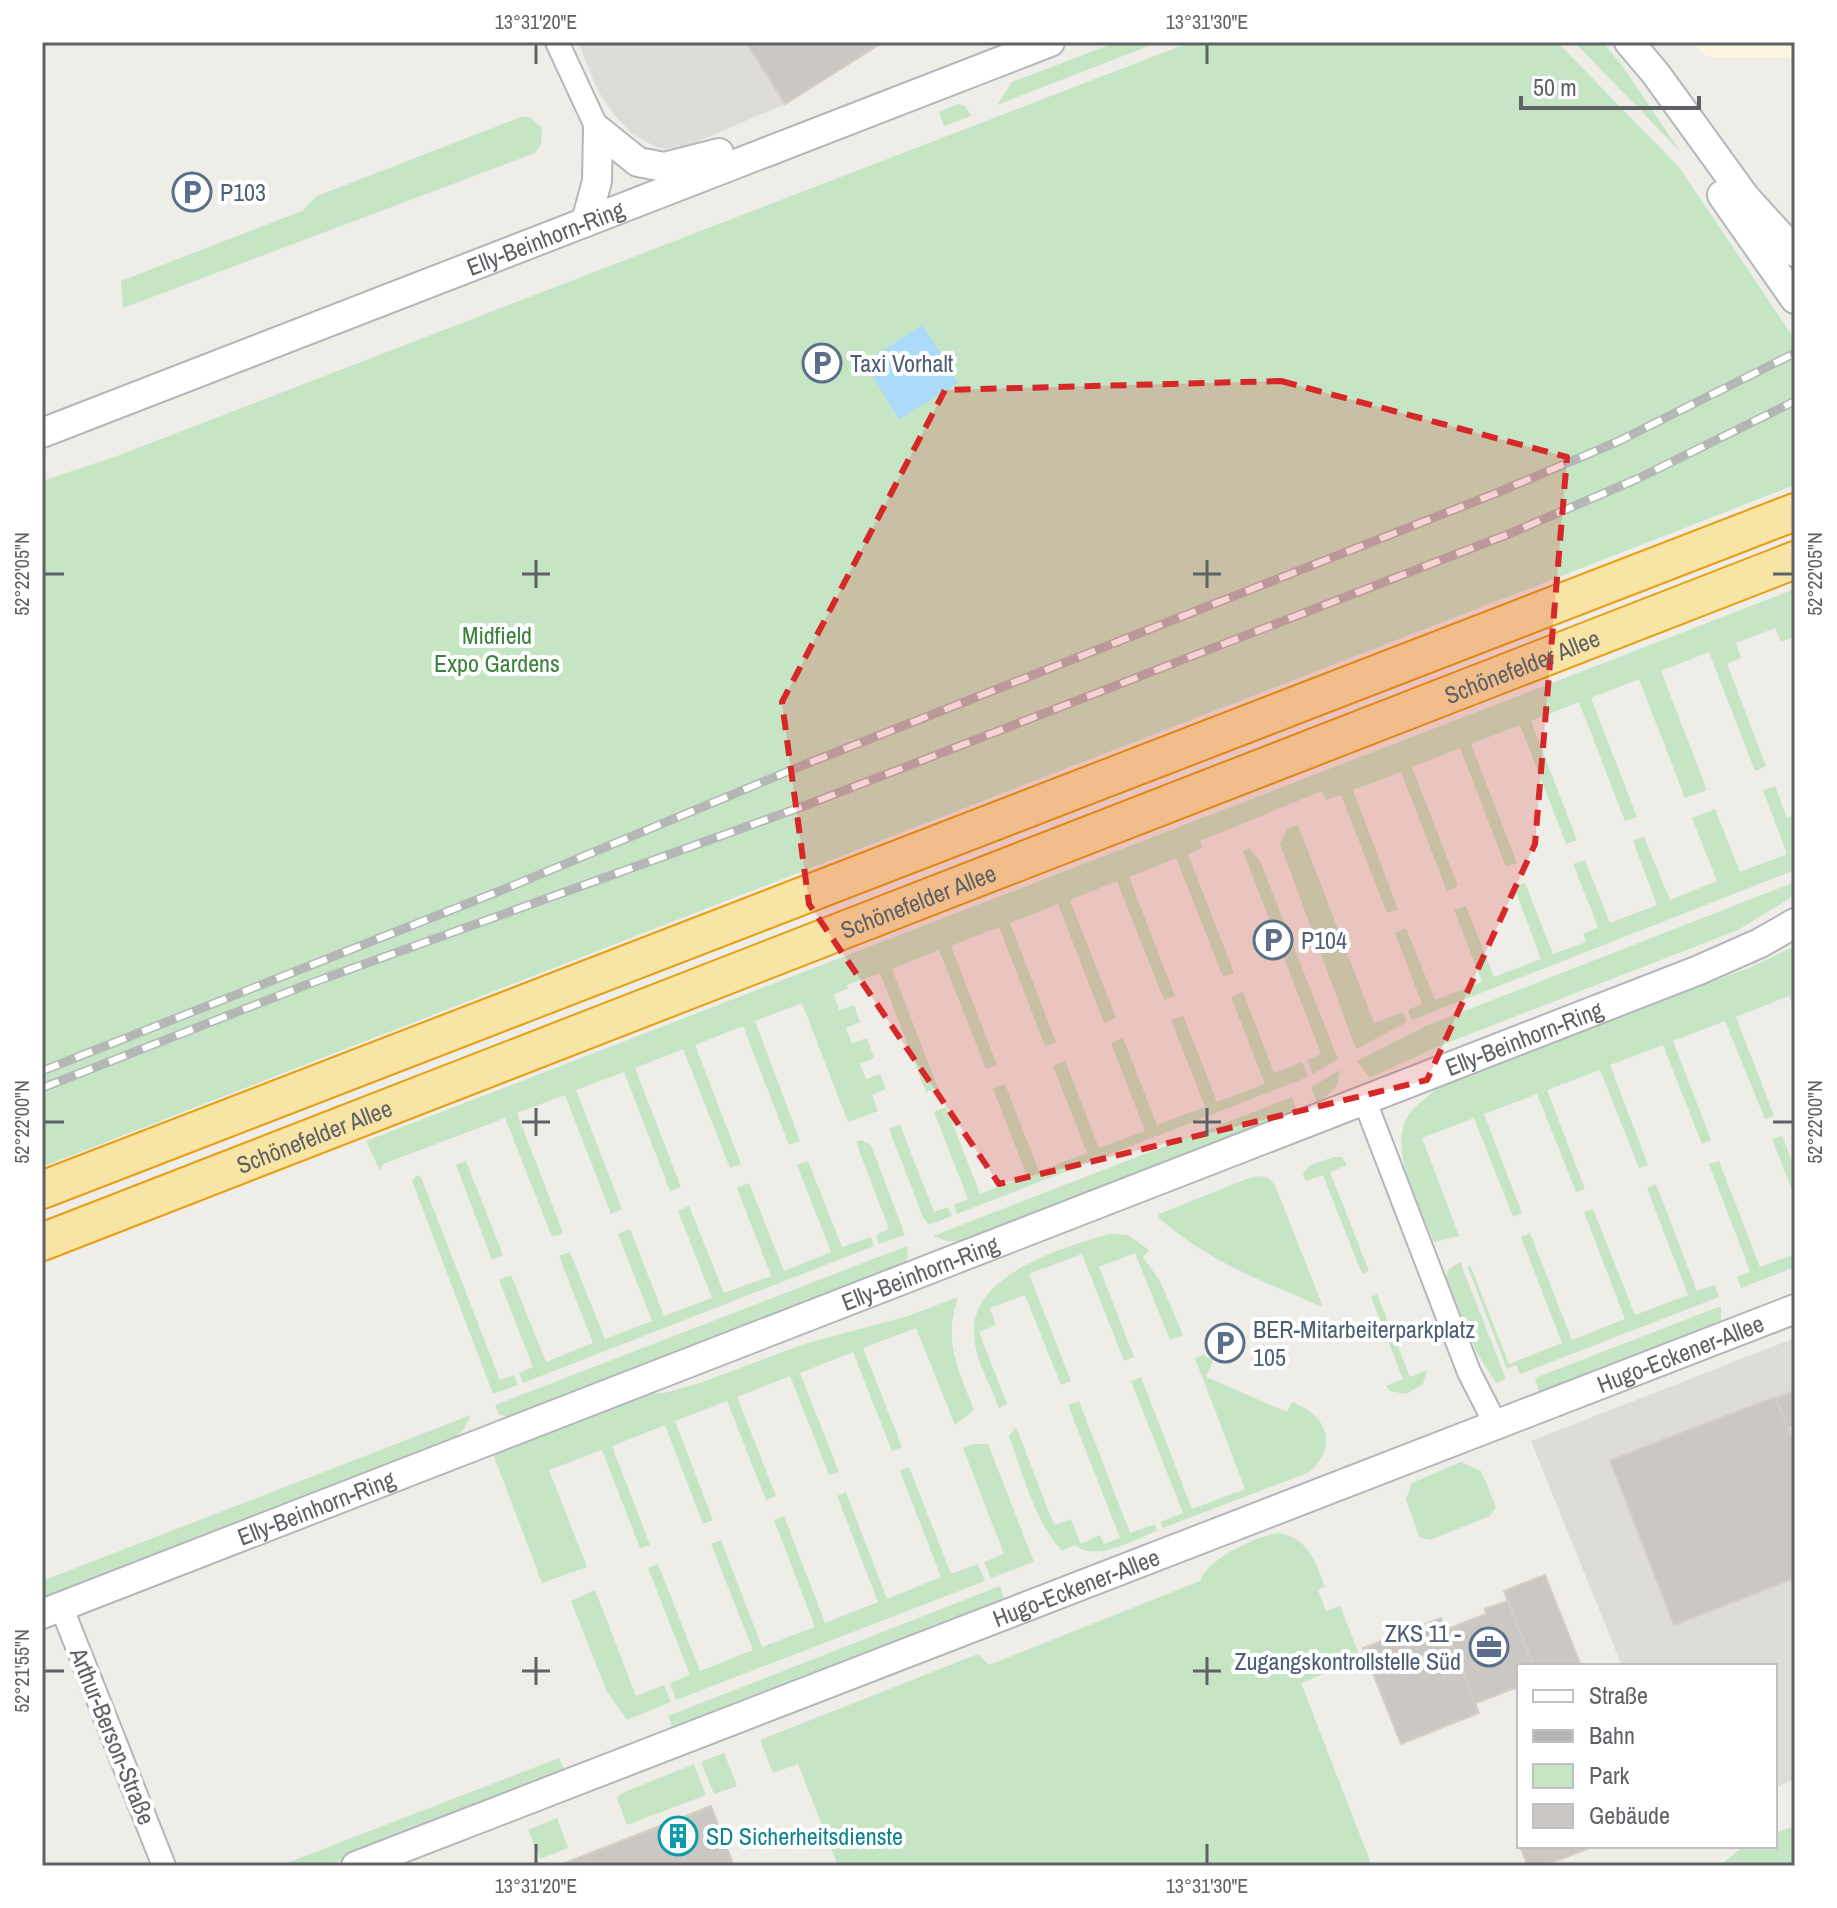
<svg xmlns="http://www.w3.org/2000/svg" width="1837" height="1908" viewBox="0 0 1837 1908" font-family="'Archivo Narrow',sans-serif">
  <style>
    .commercial { fill: #fcf4df }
    .industrial { fill: #dedcd9 }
    .green { fill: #c6e5c5 }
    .water { fill: #acdafa }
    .building { fill: #cbc8c4; stroke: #d4cfc5; stroke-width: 2 }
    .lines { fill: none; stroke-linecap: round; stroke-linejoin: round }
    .minor-casing { stroke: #b4b7ba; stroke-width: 26 }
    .tertiary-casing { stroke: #b4b7ba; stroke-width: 32 }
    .trunk-casing { stroke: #e79e0f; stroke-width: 40 }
    .minor { stroke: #fff; stroke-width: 22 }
    .tertiary { stroke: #fff; stroke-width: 28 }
    .trunk { stroke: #f8e4a4; stroke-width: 36 }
    .rail-casing { stroke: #b5b6b6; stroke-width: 9 }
    .rail { stroke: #fff; stroke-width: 6; stroke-dasharray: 18; stroke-linecap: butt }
    .marked { fill: #d62828; fill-opacity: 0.2; stroke: #d62828; stroke-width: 6; stroke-dasharray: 16 10; stroke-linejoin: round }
    .ticks { fill: none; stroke: #5e6266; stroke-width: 3 }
    .labels { text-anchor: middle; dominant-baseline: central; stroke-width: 8; stroke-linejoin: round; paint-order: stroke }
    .service-label { font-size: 24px; fill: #4e5e75; stroke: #fff; text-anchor: start }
    .street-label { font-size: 24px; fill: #5e6266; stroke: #fff }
    .park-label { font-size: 24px; fill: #3a813c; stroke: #fff }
    .culture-label { font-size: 24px; fill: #0d838f; stroke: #fff; text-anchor: start }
    .neatline { fill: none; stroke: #5e6266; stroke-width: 3 }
    .ticks-label { font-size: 20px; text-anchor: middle; fill: #5e6266 }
  </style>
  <rect width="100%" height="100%" fill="#efede7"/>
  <!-- commercial -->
  <path class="commercial" d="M1691 42H1795V57H1707Z"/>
  <!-- industrial -->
  <g class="industrial">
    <path d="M578 42H885L785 104 692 144 666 149 656 147 631 133 614 115 597 89Z"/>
    <path d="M1795 1338V1779L1775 1787V1666H1622L1531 1441Z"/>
  </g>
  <!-- green -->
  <g class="green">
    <path d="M1117 42H1159L997 105 1012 82Z"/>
    <path d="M1191 42H1557L1679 167 1795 340V485L42 1167V481L117 456Z"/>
    <path d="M1574 42H1602L1621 64 1680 151Z"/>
    <path d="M958 104 965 106 971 116 944 126 939 112Z"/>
    <path d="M521 117H530L542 128 541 144 535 153 123 308 121 281 302 211 317 196Z"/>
    <path d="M1795 589V637L1781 642 1775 628 1736 643 1741 658 1727 664 1766 766 1755 771 1709 652 1661 671 1707 790 1685 798 1639 679 1591 698 1637 817 1625 821 1579 702 1531 721 1577 840 1566 844 1520 725 1471 744 1517 863 1506 867 1460 748 1412 767 1458 886 1447 891 1401 772 1353 790 1398 909 1387 913 1341 795 1326 800 1322 791 1200 841 1203 848 1188 854 1234 973 1223 977 1176 858 1129 877 1175 996 1164 1000 1117 881 1070 900 1116 1018 1104 1023 1058 904 1010 923 1056 1042 1045 1046 999 927 951 946 997 1065 986 1069 939 950 892 969 938 1088 926 1092 880 973 847 985 848 989 834 994 839 1010 854 1005 860 1022 846 1028 852 1043 867 1038 874 1058 860 1064 866 1079 880 1074 886 1089 872 1095 878 1111 848 1122 802 1003 755 1021 800 1141 789 1145 743 1026 695 1045 741 1164 730 1168 683 1049 635 1068 681 1187 670 1191 624 1072 576 1090 622 1209 611 1214 565 1095 517 1113 563 1233 552 1237 505 1118 383 1164 380 1171 366 1141Z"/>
    <path d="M1775 786 1787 818 1795 815V870L1412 1020 1408 1010 1422 1004 1395 933 1406 928 1435 1000 1482 982 1454 910 1466 906 1494 977 1541 959 1514 887 1525 883 1553 954 1586 942 1583 934 1598 927 1573 864 1585 860 1610 923 1657 905 1633 841 1644 837 1670 900 1717 881 1692 818 1715 809 1740 872 1787 854 1763 790Z"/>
    <path d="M1298 825 1374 1023 1403 1012 1407 1022 1356 1049 1280 844 1287 829Z"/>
    <path d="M1249 848 1260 861 1338 1059 1313 1074 1307 1060 1321 1054 1243 851Z"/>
    <path d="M1795 882V895L1738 930 1439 1046 1370 1078 1357 1061 1426 1026Z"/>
    <path d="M1795 946V1011L1789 996 1736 1017 1774 1116 1765 1119 1725 1021 1673 1041 1711 1140 1702 1144 1663 1045 1610 1065 1648 1165 1639 1168 1600 1070 1547 1090 1585 1189 1576 1192 1537 1094 1484 1114 1522 1213 1513 1217 1474 1118 1422 1138 1459 1236 1434 1242C1421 1209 1385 1145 1410 1113 1418 1102 1433 1095 1440 1083L1749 968Z"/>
    <path d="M1243 992 1274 1073 1302 1062 1308 1077 957 1214 954 1205 968 1199 934 1112 946 1107 980 1194 1027 1176 993 1089 1005 1084 1039 1171 1087 1153 1053 1066 1065 1061 1099 1148 1145 1131 1111 1043 1123 1038 1157 1125 1205 1107 1171 1020 1183 1015 1217 1102 1265 1084 1231 997Z"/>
    <path d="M1340 1070 1336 1088 1317 1103 1311 1087Z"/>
    <path d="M1292 1097 1298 1113 967 1241H947L933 1236Z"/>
    <path d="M900 1125 934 1212 948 1207 952 1216 929 1225 923 1217 889 1129Z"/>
    <path d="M1782 1136 1795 1169V1197L1772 1139Z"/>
    <path d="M861 1140 871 1145 905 1235 879 1244 876 1235 889 1229 856 1142Z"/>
    <path d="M1334 1157H1342L1347 1165 1330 1172 1369 1271 1362 1274 1323 1175 1306 1181 1303 1174 1310 1165Z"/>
    <path d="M466 1161 503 1255 492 1260 456 1165Z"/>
    <path d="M808 1161 842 1247 871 1237 874 1246 523 1383 519 1373 533 1367 499 1280 511 1275 546 1362 593 1343 559 1256 570 1252 605 1339 652 1321 618 1234 630 1229 664 1316 712 1298 678 1211 689 1206 724 1293 771 1276 737 1188 749 1183 784 1271 831 1252 797 1165Z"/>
    <path d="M1719 1161 1760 1267 1795 1254V1267L1741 1288 1737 1277 1750 1271 1709 1164Z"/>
    <path d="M417 1175 421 1177 500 1380 514 1375 518 1385 493 1394 412 1181Z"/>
    <path d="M1261 1176 1268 1178 1275 1185 1323 1307C1262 1281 1209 1262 1159 1218V1214L1249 1178Z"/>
    <path d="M1656 1184 1697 1291 1715 1285 1719 1297 1520 1374 1516 1365 1507 1369 1468 1268 1470 1265 1509 1364 1562 1343 1521 1237 1530 1233 1572 1340 1625 1319 1584 1212 1593 1209 1635 1315 1688 1295 1647 1188Z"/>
    <path d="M1109 1234 1128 1235 1149 1250 1143 1257 1160 1281 1183 1335 1170 1340 1135 1253 1099 1267 1134 1357 1124 1361 1082 1254 1029 1274 1071 1381 1061 1385 1025 1295 990 1308 996 1325 979 1332 1007 1404 999 1408C990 1384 974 1358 974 1332 972 1274 1064 1247 1109 1234Z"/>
    <path d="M907 1246 908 1257 903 1266 513 1417 499 1415 495 1405Z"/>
    <path d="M1460 1262 1506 1379 1496 1383 1476 1351 1446 1278 1448 1270Z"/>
    <path d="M1377 1294 1410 1377 1427 1370 1423 1384 1406 1394 1390 1391 1386 1386 1403 1379 1371 1297Z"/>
    <path d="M958 1297C943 1342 958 1368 974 1410L955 1425 916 1328 863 1348 902 1447 892 1451 853 1352 800 1373 839 1472 829 1475 790 1376 737 1397 776 1496 766 1500 727 1401 675 1421 713 1520 703 1524 665 1425 612 1446 650 1545 640 1548 602 1450 549 1470 587 1567 542 1583 492 1451 638 1394 664 1393 700 1383 804 1344 908 1316Z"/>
    <path d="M1721 1306V1322L1717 1327 1540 1395 1535 1378Z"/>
    <path d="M1203 1355 1213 1360 1206 1377 1287 1412 1292 1402C1300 1406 1309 1409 1315 1416 1334 1434 1327 1460 1307 1473L1163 1528 1160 1522 1183 1513 1131 1381 1141 1377 1192 1509 1245 1489 1195 1358Z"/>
    <path d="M1079 1401 1130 1533 1155 1524 1157 1531C1135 1539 1096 1563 1075 1545L1062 1551C1034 1520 1023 1474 1009 1436L1016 1427 1054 1525 1071 1519 1081 1544 1100 1535 1104 1544 1120 1538 1068 1405Z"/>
    <path d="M471 1415 463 1430 451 1441 42 1599V1581Z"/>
    <path d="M973 1444H988L1034 1562 991 1578 984 1562 1004 1554 963 1448Z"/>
    <path d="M1461 1462 1481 1471 1496 1507 1490 1516 1430 1540 1419 1537 1406 1499 1412 1483Z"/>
    <path d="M909 1467 951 1574 978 1564 985 1581 676 1700 670 1683 690 1675 648 1568 658 1564 700 1671 753 1650 711 1544 721 1540 762 1647 815 1627 774 1520 784 1516 825 1623 878 1602 837 1496 846 1492 887 1599 941 1577 900 1471Z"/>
    <path d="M1279 1533C1308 1538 1316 1562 1325 1587L1318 1590 1326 1611 1340 1606 1361 1659 1301 1683 1372 1866H838L798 1764 773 1773 760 1740 978 1654 989 1665 1200 1581C1208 1559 1256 1536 1279 1533Z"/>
    <path d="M1000 1586 1005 1602 673 1730 668 1716Z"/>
    <path d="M595 1590 636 1696 664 1685 671 1702 627 1720 607 1692 571 1601Z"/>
    <path d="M724 1753 737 1786 714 1794 701 1762Z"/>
    <path d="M559 1758 564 1769 556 1776 326 1866H279Z"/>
    <path d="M694 1764 706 1795 627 1825 617 1798 622 1793Z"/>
    <path d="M557 1818 568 1848 540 1859 528 1830Z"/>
    <path d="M1795 1826V1866H1719L1744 1846H1775V1833Z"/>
  </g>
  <!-- water -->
  <path class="water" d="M923 325 958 383 899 419 864 362Z"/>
  <!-- building -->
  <g class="building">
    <path d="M746 42H883L785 104Z"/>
    <path d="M1795 1391V1425L1787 1428 1775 1398Z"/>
    <path d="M1775 1397 1795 1445V1578L1674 1625 1610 1460Z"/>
    <path d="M1545 1575 1549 1585 1581 1666H1533L1504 1591Z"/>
    <path d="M1508 1601 1533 1666H1519V1691L1517 1692 1515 1688 1476 1703V1708L1444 1625 1448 1629 1486 1614 1485 1609Z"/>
    <path d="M1441 1618 1479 1713 1401 1744 1363 1648Z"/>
    <path d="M711 1806 734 1866H557Z"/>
    <path d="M1520 1846H1595L1543 1866H1528Z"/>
  </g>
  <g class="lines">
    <defs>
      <g id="minor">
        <path d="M557 42 598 130"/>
        <path d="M1364 1099 1469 1372 1496 1425"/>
        <path d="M61 1606 164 1866"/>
      </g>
      <g id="tertiary">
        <path d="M1629 42 1656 74 1745 197 1795 252"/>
        <path d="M598 130 638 162 664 167 719 153"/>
        <path d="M1722 195 1795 299"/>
        <path d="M586 222 597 181 598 130"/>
        <path id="s1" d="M42 433 1050 42"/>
        <path id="s2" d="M42 1614 1699 970 1760 943 1795 923"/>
        <path id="s3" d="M356 1866 1795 1309"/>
      </g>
      <g id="trunk">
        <path d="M42 1190 1795 512"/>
        <path id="s4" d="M42 1242 1795 560"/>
      </g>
    </defs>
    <!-- minor casing -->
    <use href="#minor" class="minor-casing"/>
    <!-- tertiary casing -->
    <use href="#tertiary" class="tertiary-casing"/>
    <!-- trunk casing -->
    <use href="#trunk" class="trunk-casing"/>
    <!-- minor -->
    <use href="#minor" class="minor"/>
    <!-- tertiary -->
    <use href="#tertiary" class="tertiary"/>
    <!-- trunk -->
    <use href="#trunk" class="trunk"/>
    <defs>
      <g id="rail">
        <path d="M42 1071 507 888 806 764 1494 494 1619 441 1795 353"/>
        <path d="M42 1088 306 985 804 806 1511 533 1637 479 1795 401"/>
      </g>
    </defs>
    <!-- rail casing -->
    <use href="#rail" class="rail-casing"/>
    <!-- rail -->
    <use href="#rail" class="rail"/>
  </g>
  <!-- marked area -->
  <path class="marked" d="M1281 381 1567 457 1535 844 1427 1080 999 1184 809 904 782 702 945 390Z"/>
  <!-- ticks -->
  <path class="ticks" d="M536 44V64M1207 44V64M536 560V588M1207 560V588M44 574H64M522 574H550M1193 574H1221M1773 574H1793M536 1108V1136M1207 1108V1136M44 1122H64M522 1122H550M1193 1122H1221M1773 1122H1793M536 1657V1685M1207 1657V1685M44 1671H64M522 1671H550M1193 1671H1221M536 1844V1864M1207 1844V1864"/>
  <!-- icons -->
  <defs>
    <symbol id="parking-ring" viewBox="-11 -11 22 22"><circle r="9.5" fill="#fff" stroke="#5c6f8a" stroke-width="1.5"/><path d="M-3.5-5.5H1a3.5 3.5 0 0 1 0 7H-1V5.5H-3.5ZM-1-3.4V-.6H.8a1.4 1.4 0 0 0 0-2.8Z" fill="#5c6f8a"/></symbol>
    <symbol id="office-ring" viewBox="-11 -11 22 22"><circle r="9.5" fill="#fff" stroke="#5c6f8a" stroke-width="1.5"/><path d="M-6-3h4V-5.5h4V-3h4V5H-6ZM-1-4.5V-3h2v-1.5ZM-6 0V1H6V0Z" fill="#5c6f8a"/></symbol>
    <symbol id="building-ring" viewBox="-11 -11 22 22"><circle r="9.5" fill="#fff" stroke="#0f9aa8" stroke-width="1.5"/><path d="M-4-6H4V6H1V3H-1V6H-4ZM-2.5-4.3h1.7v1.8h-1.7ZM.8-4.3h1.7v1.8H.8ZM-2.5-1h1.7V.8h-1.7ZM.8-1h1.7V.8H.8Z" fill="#0f9aa8"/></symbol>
  </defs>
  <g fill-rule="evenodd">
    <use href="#parking-ring" x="170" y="170" width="44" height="44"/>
    <use href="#parking-ring" x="800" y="341" width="44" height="44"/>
    <use href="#parking-ring" x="1251" y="918" width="44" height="44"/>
    <use href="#parking-ring" x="1203" y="1321" width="44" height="44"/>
    <use href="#office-ring" x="1467" y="1625" width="44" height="44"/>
    <use href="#building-ring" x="656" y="1814" width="44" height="44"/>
  </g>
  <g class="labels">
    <!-- service labels -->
    <g class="service-label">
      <text x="220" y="192">P103</text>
      <text x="850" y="363">Taxi Vorhalt</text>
      <text x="1301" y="940">P104</text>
      <text x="1253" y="1329">BER-Mitarbeiterparkplatz<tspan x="1253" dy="28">105</tspan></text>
      <text x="1461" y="1633" text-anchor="end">ZKS 11 -<tspan x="1461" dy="28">Zugangskontrollstelle Süd</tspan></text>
    </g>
    <!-- street labels -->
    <g class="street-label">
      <text stroke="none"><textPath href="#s1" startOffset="540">Elly-Beinhorn-Ring</textPath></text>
      <text stroke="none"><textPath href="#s4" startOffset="1588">Schönefelder Allee</textPath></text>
      <text stroke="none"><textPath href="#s4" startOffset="940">Schönefelder Allee</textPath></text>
      <text stroke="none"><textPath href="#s2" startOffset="1590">Elly-Beinhorn-Ring</textPath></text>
      <text stroke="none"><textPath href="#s4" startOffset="292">Schönefelder Allee</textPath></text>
      <text stroke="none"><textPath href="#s2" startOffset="942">Elly-Beinhorn-Ring</textPath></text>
      <text stroke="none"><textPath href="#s3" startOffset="1420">Hugo-Eckener-Allee</textPath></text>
      <text stroke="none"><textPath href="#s2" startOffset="294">Elly-Beinhorn-Ring</textPath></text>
      <text stroke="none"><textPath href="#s3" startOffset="772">Hugo-Eckener-Allee</textPath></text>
      <text transform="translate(113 1736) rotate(68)">Arthur-Berson-Straße</text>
    </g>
    <!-- park labels -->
    <g class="park-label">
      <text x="497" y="635">Midfield<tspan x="497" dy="28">Expo Gardens</tspan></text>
    </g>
    <!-- culture labels -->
    <g class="culture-label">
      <text x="706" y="1836">SD Sicherheitsdienste</text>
    </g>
  </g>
  <!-- border -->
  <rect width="1837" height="1908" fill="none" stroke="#ffffff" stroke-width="88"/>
  <!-- legend -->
  <rect x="1517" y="1664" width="260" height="184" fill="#ffffff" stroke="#bfc0c2" stroke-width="2"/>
  <rect x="1533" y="1690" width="40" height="12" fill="#ffffff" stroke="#bfc0c2" stroke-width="2"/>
  <text x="1589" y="1704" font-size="24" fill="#5e6266">Straße</text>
  <rect x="1533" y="1730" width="40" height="12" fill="#b5b6b6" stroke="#bfc0c2" stroke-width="2"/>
  <text x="1589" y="1744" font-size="24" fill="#5e6266">Bahn</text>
  <rect x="1533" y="1764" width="40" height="24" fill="#c6e5c5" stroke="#bfc0c2" stroke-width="2"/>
  <text x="1589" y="1784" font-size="24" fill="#5e6266">Park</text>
  <rect x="1533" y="1804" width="40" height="24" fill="#cbc8c4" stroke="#bfc0c2" stroke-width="2"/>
  <text x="1589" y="1824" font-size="24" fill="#5e6266">Gebäude</text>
  <!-- scale -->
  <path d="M1521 96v12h178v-12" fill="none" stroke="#5e6266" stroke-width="4"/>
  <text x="1533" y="96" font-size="24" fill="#5e6266" stroke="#ffffff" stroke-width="6" paint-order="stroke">50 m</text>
  <rect x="44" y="44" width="1749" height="1820" class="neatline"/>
  <g class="ticks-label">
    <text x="536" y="29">13°31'20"E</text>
    <text x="1207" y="29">13°31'30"E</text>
    <text transform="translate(22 574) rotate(-90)" y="7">52°22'05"N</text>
    <text transform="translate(1815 574) rotate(-90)" y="7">52°22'05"N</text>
    <text transform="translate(22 1122) rotate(-90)" y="7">52°22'00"N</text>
    <text transform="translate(1815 1122) rotate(-90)" y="7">52°22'00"N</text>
    <text transform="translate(22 1671) rotate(-90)" y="7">52°21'55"N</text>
    <text x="536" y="1893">13°31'20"E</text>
    <text x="1207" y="1893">13°31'30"E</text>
  </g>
</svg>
